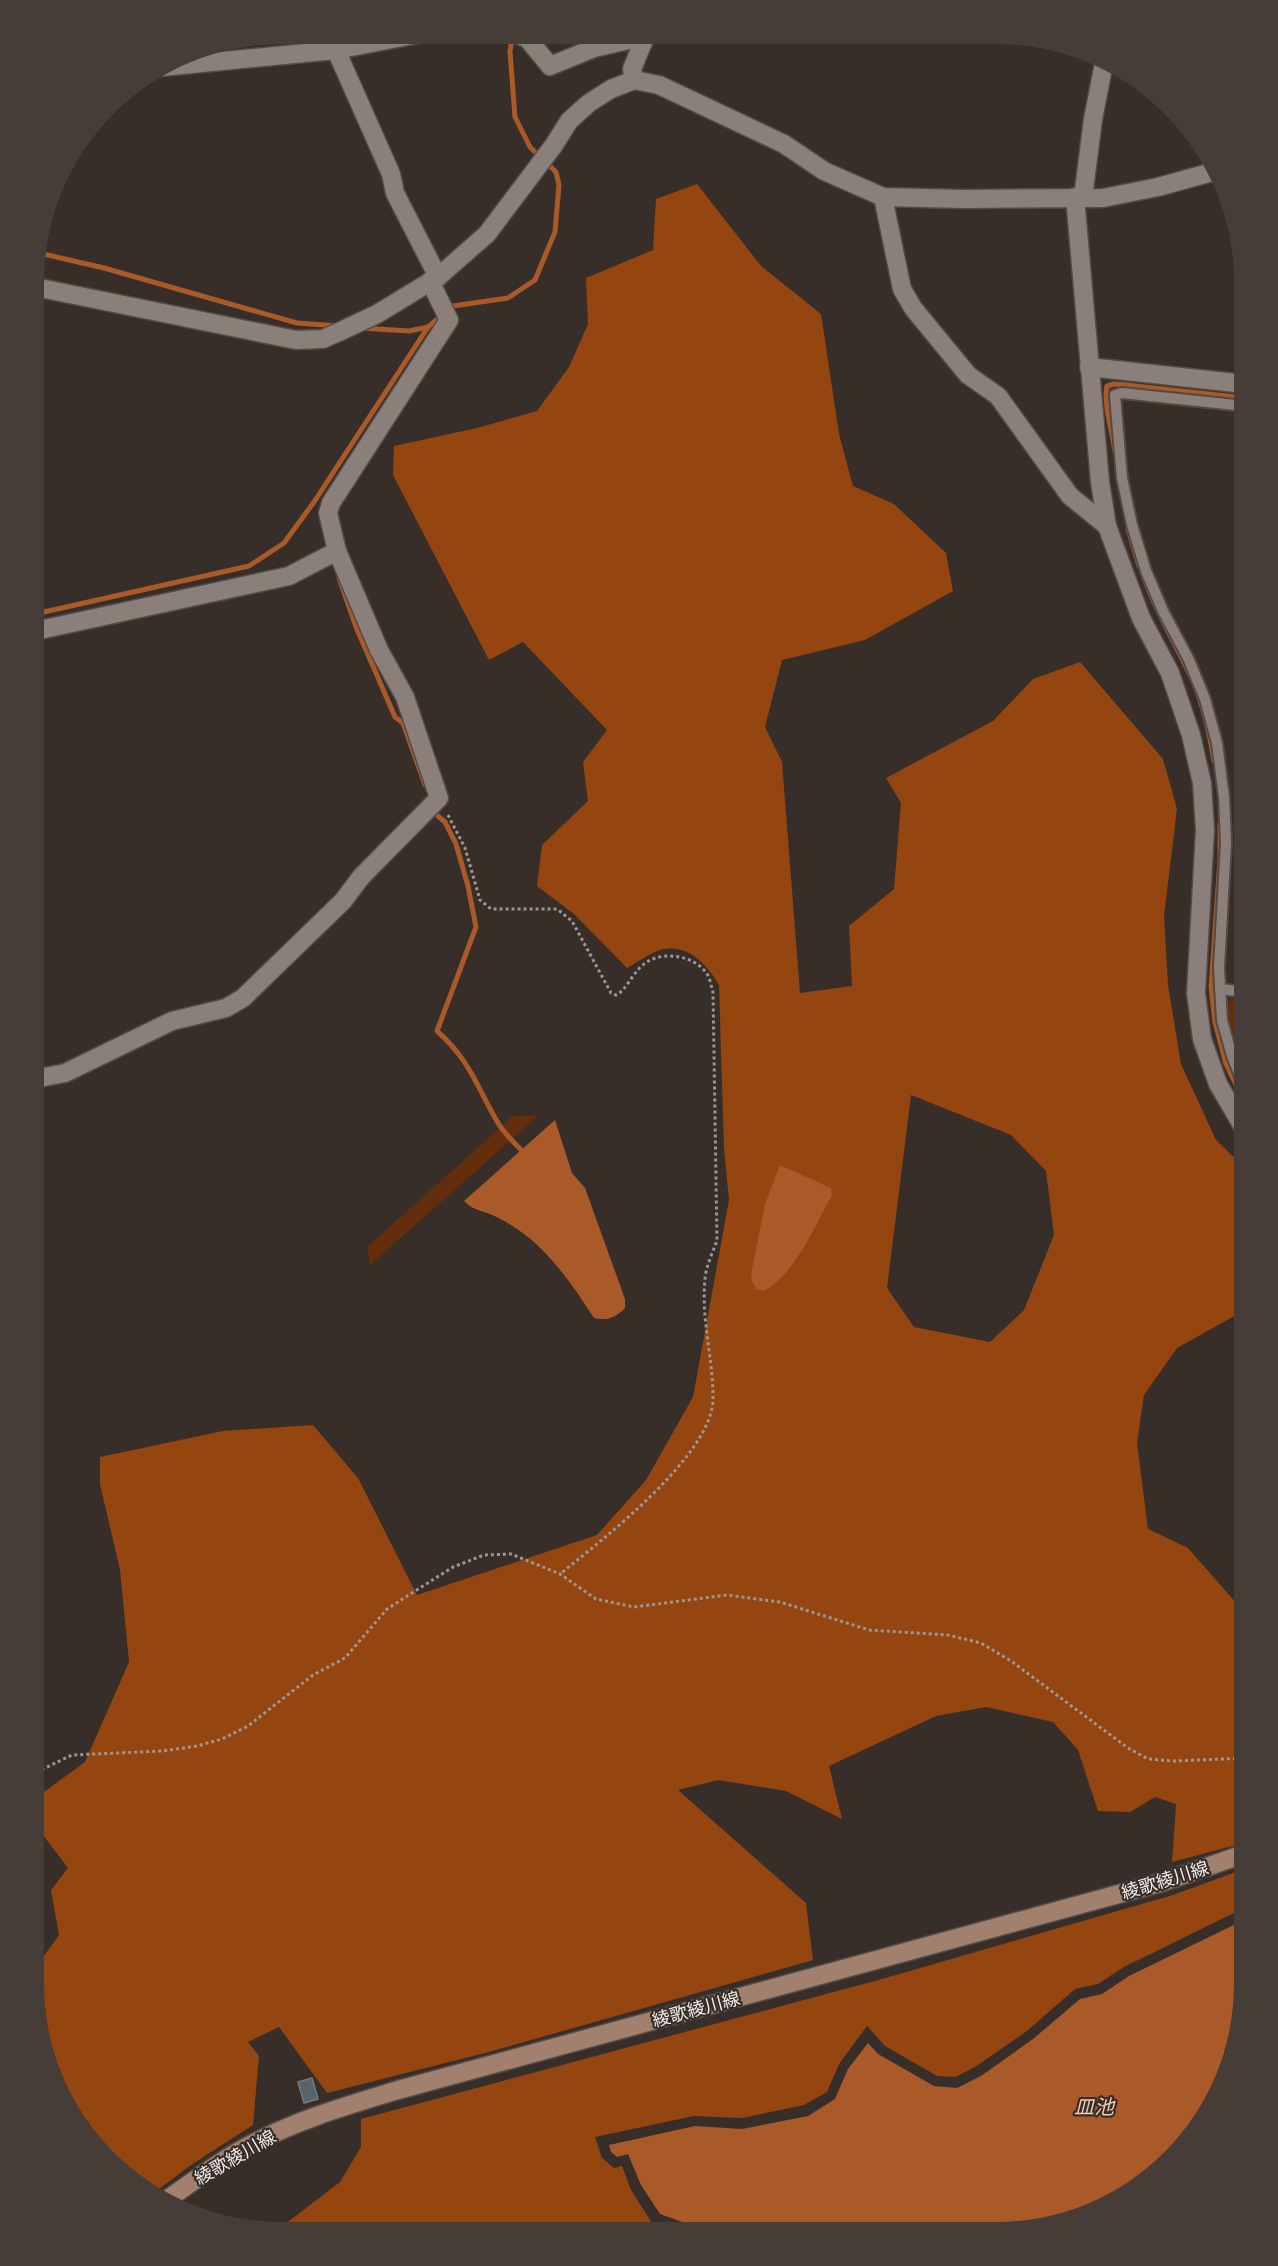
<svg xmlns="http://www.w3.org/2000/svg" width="1278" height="2266" viewBox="0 0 1278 2266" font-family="'Public Sans','Noto Sans JP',sans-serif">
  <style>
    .green { fill: #642e0c }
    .forest { fill: #944510; fill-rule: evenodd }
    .water { fill: #aa5929 }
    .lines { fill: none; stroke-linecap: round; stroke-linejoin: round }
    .stream { stroke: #aa5929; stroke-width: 5 }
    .building { fill: #5a636a; stroke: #727b83; stroke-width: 1.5 }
    .service-casing { stroke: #524a46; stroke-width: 14 }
    .minor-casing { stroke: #524a46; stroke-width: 21 }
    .tertiary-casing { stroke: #524a46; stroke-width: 21 }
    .secondary-casing { stroke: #524a46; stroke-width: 21 }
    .path { stroke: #9e9692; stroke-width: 3; stroke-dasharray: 3 3; stroke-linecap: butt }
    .service { stroke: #8a7f7a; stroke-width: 10 }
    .minor { stroke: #8a7f7a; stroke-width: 18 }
    .tertiary { stroke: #8a7f7a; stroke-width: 18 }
    .secondary { stroke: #a2806e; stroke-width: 18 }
    .labels { text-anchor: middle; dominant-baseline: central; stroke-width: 4.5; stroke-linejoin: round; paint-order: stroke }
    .street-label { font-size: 18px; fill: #f3edea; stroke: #372e29 }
    .water-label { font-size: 20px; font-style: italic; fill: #f7cab2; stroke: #372e29 }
  </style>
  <rect width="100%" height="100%" fill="#372e29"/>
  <!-- green -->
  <g class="green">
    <path d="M1228 1000 1245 1001V1070L1229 1020Z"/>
    <path d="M539 1115 370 1265 367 1247 513 1116Z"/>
  </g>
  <!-- forest -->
  <g class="forest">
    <path d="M697 184 761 266 821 314 839 434 853 486 894 504 946 553 953 591 865 640 782 660 765 727 782 762 800 993 852 986 849 926 894 889 901 803 886 778 993 721 1033 679 1080 662 1163 759 1177 809 1164 916 1168 985 1181 1064 1216 1140 1245 1168V1310L1177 1348 1144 1395 1137 1443 1148 1529 1188 1548 1245 1613 1244 1843 1172 1862 1176 1804 1155 1797 1130 1812 1098 1811 1078 1750 1053 1722 986 1707 936 1716 829 1766 842 1819 786 1791 718 1780 678 1790 806 1903 813 1960 489 2052 327 2093 279 2027 248 2042 259 2056 253 2125 194 2163 152 2194 130 2181 75 2123 46 2065 33 1984V1971L59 1935 51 1890 68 1868 33 1822V1800L85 1762 129 1662 120 1570 100 1484V1457L223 1431 313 1425 358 1478 417 1595 597 1535 646 1480 693 1397 729 1200 724 1148 719 985C707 965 690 945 664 949 655 950 636 963 627 968L574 914 537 886 542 845 588 801 583 762 607 730 523 642 489 660 393 475 394 446 477 428 537 411 569 367 588 324 586 278 653 250 656 199ZM911 1095 1011 1135 1046 1171 1054 1235 1024 1310 990 1342 914 1327 887 1288Z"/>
    <path d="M1244 1869V1908L1124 1967 1098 1984 1075 1989 1027 2031 975 2067 955 2077 937 2076 885 2046 867 2026 839 2064 827 2092 804 2105 742 2118 694 2116 595 2137 602 2158 614 2168 622 2166 631 2190 652 2223 678 2232 276 2231 340 2182 361 2147V2119L882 1979 1173 1895Z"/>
  </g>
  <!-- water -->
  <g class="water">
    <path d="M555 1120 572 1173 585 1188 625 1299V1308C615 1318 607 1321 594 1318 573 1286 550 1251 517 1229 508 1223 495 1215 484 1212 475 1209 471 1208 464 1201Z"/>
    <path d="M780 1165 831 1188 832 1195C815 1226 795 1274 764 1291L756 1289 751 1279 752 1269 765 1204Z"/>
    <path d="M1244 1920V2001L1232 2065 1194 2135 1147 2182 1077 2220 996 2233 710 2232 660 2214 641 2185 628 2154 617 2157 611 2152 609 2145 695 2126 742 2129 808 2116 835 2099 848 2069 868 2043 878 2054 934 2086 957 2088 981 2076 1033 2039 1080 1999 1102 1994 1129 1976Z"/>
  </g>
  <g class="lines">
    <!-- stream -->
    <g class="stream">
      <path d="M35 252 104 268 297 323 339 326"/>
      <path d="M360 328 409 331 428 327"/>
      <path d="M1115 452C1113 435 1103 401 1107 386L1114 384 1126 385 1245 398"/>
      <path d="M1128 529 1139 566"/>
      <path d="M339 578 356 627 395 717 403 723 425 785"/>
      <path d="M1144 578C1157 615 1178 648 1194 684 1204 708 1210 736 1214 761"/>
      <path d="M35 614 249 566 284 543 314 502 428 327 453 306 508 298 535 280 555 232 559 185 556 172 530 147 515 117 510 52 512 37"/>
      <path d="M438 816 445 822 456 844 468 886 476 927 437 1031C470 1060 477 1087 498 1123 505 1135 517 1145 526 1155"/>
      <path d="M1220 824V860L1211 987 1215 1022 1226 1064 1245 1103"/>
    </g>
  </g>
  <!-- building -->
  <path class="building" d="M312 2078 318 2099 304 2103 298 2082Z"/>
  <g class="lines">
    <defs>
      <g id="service">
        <path d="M1220 989 1245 992"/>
        <path d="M1245 1088 1232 1056 1222 1020 1219 968 1226 842 1224 797 1217 743 1205 699 1189 660 1163 611 1146 571 1132 525 1122 478 1115 395 1122 393 1245 406"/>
      </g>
      <g id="minor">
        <path d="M516 34 527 38 550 66 594 48 646 36"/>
        <path d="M336 50 391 174 395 193 438 277"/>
        <path d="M162 67 336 50 418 34"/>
        <path d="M634 80 632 69 646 35"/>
        <path d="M883 197 902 289 913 308 968 375 998 396 1070 496 1107 526"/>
        <path d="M1083 198 1093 119 1105 58"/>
        <path d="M35 287 296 340 323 339 341 331 377 314 438 277 487 234 554 145 569 121 589 103 611 89 634 80 659 85 784 144 824 171 883 197 963 199 1103 198 1158 187 1216 171"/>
        <path d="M35 631 289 576 337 551"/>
        <path d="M34 1079 65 1073 172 1021 226 1008 243 998 343 901 361 877 439 798 405 697 379 650 337 551 328 513 331 503 449 320 430 281"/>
      </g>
      <g id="tertiary">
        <path d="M1075 197 1100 482 1107 526 1141 618 1170 673 1191 735 1202 783 1205 830 1196 993 1202 1039 1218 1084 1245 1130"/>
        <path d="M1089 367 1245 384"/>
      </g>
      <path id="secondary" d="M165 2201C194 2181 222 2159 254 2143 300 2119 349 2105 398 2090L1163 1882 1244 1854"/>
    </defs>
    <!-- service casing -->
    <use href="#service" class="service-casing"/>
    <!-- minor casing -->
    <use href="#minor" class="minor-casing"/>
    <!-- tertiary casing -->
    <use href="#tertiary" class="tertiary-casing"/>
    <!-- secondary casing -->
    <use href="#secondary" class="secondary-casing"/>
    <!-- path -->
    <g class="path">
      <path d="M448 815 465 848 480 900 491 909H557L572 921 611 993 616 995C625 992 633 972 644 964 661 950 695 955 707 974 710 978 711 986 713 992L717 1240C713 1252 706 1266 705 1279 701 1319 713 1358 713 1398 714 1454 602 1540 560 1574"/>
      <path d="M33 1778 41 1770 72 1755 162 1751 197 1746 222 1739 248 1726 313 1675 345 1658 387 1609 423 1586 453 1567 484 1555 511 1554 560 1574 596 1599 634 1607 727 1595 780 1602 869 1630 948 1635 981 1643 1011 1661 1128 1748 1148 1759 1174 1761 1245 1758"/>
    </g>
    <!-- service -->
    <use href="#service" class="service"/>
    <!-- minor -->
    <use href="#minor" class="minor"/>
    <!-- tertiary -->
    <use href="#tertiary" class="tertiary"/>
    <!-- secondary -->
    <use href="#secondary" class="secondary"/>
  </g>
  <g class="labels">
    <!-- street labels -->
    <g class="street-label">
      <text transform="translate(1165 1880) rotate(-17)">綾歌綾川線</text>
      <text transform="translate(696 2009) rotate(-15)">綾歌綾川線</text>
      <text transform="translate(235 2157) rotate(-30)">綾歌綾川線</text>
    </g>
    <!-- water labels -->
    <g class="water-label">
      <text x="1094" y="2107">皿池</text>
    </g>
  </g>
  <!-- crop -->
  <path d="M0 0H1278V2266H0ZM282 44H996A238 238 0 0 1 1234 282V1984A238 238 0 0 1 996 2222H282A238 238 0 0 1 44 1984V282A238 238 0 0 1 282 44Z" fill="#463d38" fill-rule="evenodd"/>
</svg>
